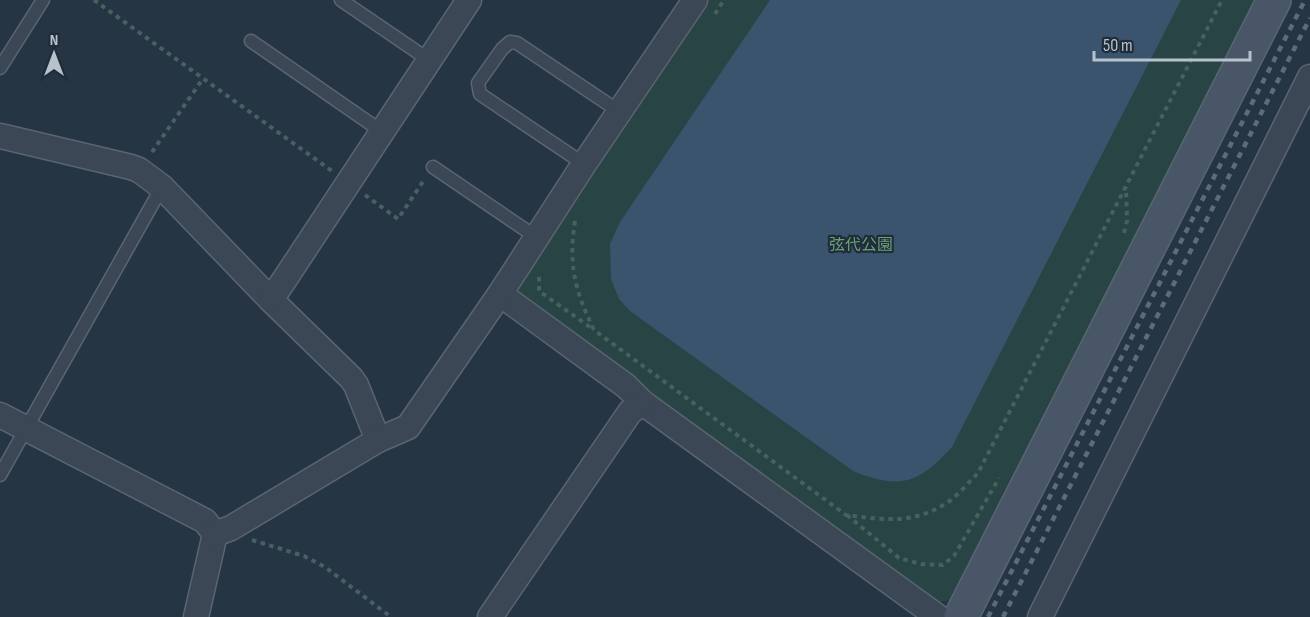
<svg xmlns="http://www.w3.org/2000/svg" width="1310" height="617" viewBox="0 0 1310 617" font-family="'Sofia Sans Condensed','Noto Sans JP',sans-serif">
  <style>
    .green { fill: #284445 }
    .water { fill: #3b546d }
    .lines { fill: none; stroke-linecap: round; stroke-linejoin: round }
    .lane-casing { stroke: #596571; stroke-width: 15 }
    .street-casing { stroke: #596571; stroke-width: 27 }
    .secondary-casing { stroke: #596571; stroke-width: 36 }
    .path { stroke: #476161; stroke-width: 4; stroke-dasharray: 4.5 4.5; stroke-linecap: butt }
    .lane { stroke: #3b4754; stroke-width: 12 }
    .street { stroke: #3b4754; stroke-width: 24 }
    .secondary { stroke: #485667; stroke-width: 33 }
    .rail { stroke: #5d6b7b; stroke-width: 4.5; stroke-dasharray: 6 6; stroke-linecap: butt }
    .labels { text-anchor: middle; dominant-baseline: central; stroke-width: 4.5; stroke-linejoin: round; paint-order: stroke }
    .park-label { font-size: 16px; fill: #6e9f76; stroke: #1f2c39 }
  </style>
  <rect width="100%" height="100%" fill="#263544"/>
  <!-- green -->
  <path class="green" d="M703 0H1260L952 600 938 602 515 294 513 285Z"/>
  <!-- water -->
  <path class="water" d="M770 0H1181L952 447C918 484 900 490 853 471L630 311 619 299 611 279 610 244 620 222Z"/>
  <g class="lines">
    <defs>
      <g id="lane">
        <path d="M341 0 429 60"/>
        <path d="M251 41 381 131"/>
        <path d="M0 68 43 0"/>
        <path d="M584 164 480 94 478 83 502 49 510 42 517 43 620 112"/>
        <path d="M433 167 536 237"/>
        <path d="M0 475 162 187"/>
      </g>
      <g id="street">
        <path d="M0 136 131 167 139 170 162 187 271 300 351 378 356 385 378 440"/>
        <path d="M500 294 626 386 643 403 938 617"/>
        <path d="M271 300 469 0"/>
        <path d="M0 415 205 521 215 534 196 617"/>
        <path d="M215 534 231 528 378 440 408 427 500 294 584 164 695 0"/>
        <path d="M490 617 630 412 643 403"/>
        <path d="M1040 617 1310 77"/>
      </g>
      <path id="secondary" d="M961 617 1274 0"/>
    </defs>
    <!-- lane casing -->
    <use href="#lane" class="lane-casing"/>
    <!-- street casing -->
    <use href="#street" class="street-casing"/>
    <!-- secondary casing -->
    <use href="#secondary" class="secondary-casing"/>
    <!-- path -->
    <g class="path">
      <path d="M94 0 332 171"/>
      <path d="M715 14 724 0"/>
      <path d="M152 152 202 80"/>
      <path d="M365 195 398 219 424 180"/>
      <path d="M575 221C568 265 575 291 594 330L846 515C886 520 916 525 951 500 961 492 970 481 978 473L1222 0"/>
      <path d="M1124 233 1127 221 1126 187"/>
      <path d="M539 277V291L594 330"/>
      <path d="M847 515 899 558 921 564 943 565 954 556 999 478"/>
      <path d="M252 540 304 556 325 567 391 617"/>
    </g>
    <!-- lane -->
    <use href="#lane" class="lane"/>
    <!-- street -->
    <use href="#street" class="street"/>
    <!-- secondary -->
    <use href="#secondary" class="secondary"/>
    <!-- rail -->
    <g class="rail">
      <path d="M988 617 1305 0"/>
      <path d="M1003 617 1310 18"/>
    </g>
  </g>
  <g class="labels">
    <!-- park labels -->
    <g class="park-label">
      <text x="861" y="245">弦代公園</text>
    </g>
  </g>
  <!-- north arrow -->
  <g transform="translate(54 54)" stroke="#1f2c39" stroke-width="4.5" paint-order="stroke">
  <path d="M0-4.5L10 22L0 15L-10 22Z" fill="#b8c2cd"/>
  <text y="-9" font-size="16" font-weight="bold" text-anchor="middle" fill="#b8c2cd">N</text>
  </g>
  <!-- scale -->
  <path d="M1094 51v9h156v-9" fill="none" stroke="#b8c2cd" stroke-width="3"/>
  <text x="1103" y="51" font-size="18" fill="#b8c2cd" stroke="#1f2c39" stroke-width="4.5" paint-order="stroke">50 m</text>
</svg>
